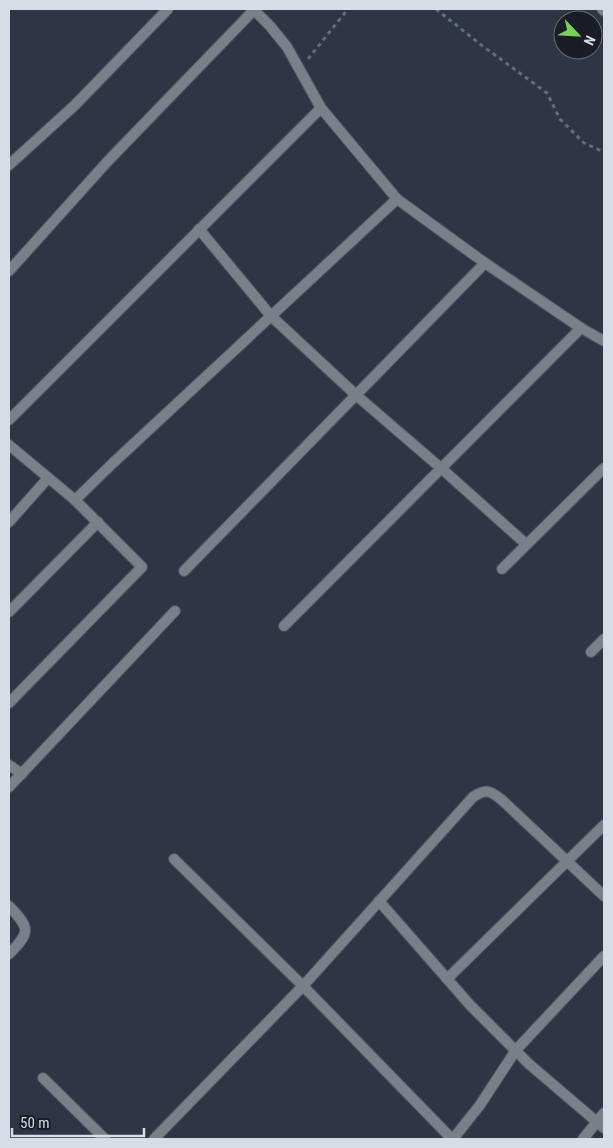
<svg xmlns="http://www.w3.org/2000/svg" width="613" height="1148" viewBox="0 0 613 1148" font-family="'Roboto Condensed',sans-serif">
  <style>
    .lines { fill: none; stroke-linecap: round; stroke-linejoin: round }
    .minor-casing { stroke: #4c5463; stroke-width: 12 }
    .path { stroke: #646c7a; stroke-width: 3; stroke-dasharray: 4 4; stroke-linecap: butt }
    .minor { stroke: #7b7f87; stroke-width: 10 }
  </style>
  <rect width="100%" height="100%" fill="#2e3646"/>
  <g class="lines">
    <defs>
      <g id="minor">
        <path d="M253 9 270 26 287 47 321 108 397 199 485 263 581 328 604 341"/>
        <path d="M602 9 604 11"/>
        <path d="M9 165 75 105 168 9"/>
        <path d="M199 229 271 316 356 395 442 469 526 544"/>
        <path d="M9 271 107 162 254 10"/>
        <path d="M9 420 321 108"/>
        <path d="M9 445 75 500 142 567 9 703"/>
        <path d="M75 500 113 463 397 199"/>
        <path d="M9 522 48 478"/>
        <path d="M502 569 604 468"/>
        <path d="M184 571 485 263"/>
        <path d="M9 612 98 522"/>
        <path d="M284 626 581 328"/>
        <path d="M591 652 604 639"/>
        <path d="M9 765 22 774"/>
        <path d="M9 787 175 611"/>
        <path d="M174 859 303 986 452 1139"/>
        <path d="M379 901 470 1005 529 1064 604 1128"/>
        <path d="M9 906C30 928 31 932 9 954"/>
        <path d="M447 979 604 825"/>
        <path d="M43 1078 105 1139"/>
        <path d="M154 1139 303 986 473 797C487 788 490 791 502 800L604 896"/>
        <path d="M453 1139 480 1105 516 1050 604 956"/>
        <path d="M583 1139 604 1113"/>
      </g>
    </defs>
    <!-- minor casing -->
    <use href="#minor" class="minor-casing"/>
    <!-- path -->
    <g class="path">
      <path d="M436 9 480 44 547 93 560 119 584 143 604 152"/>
      <path d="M308 59 348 9"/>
    </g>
    <!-- minor -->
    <use href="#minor" class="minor"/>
  </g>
  <!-- border -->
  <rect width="613" height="1148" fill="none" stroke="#d7dde7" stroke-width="20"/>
  <!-- north arrow -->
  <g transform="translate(578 35) rotate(115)"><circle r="24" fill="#1a1d25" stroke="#666a73"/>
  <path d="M0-4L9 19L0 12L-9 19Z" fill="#79d158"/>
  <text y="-8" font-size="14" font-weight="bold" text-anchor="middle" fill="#d7dde7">N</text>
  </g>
  <!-- scale -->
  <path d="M12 1128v8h132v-8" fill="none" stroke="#d7dde7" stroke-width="2.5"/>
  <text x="20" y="1128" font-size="15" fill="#d7dde7" stroke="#1a1d25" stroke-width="4" paint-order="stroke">50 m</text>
</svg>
